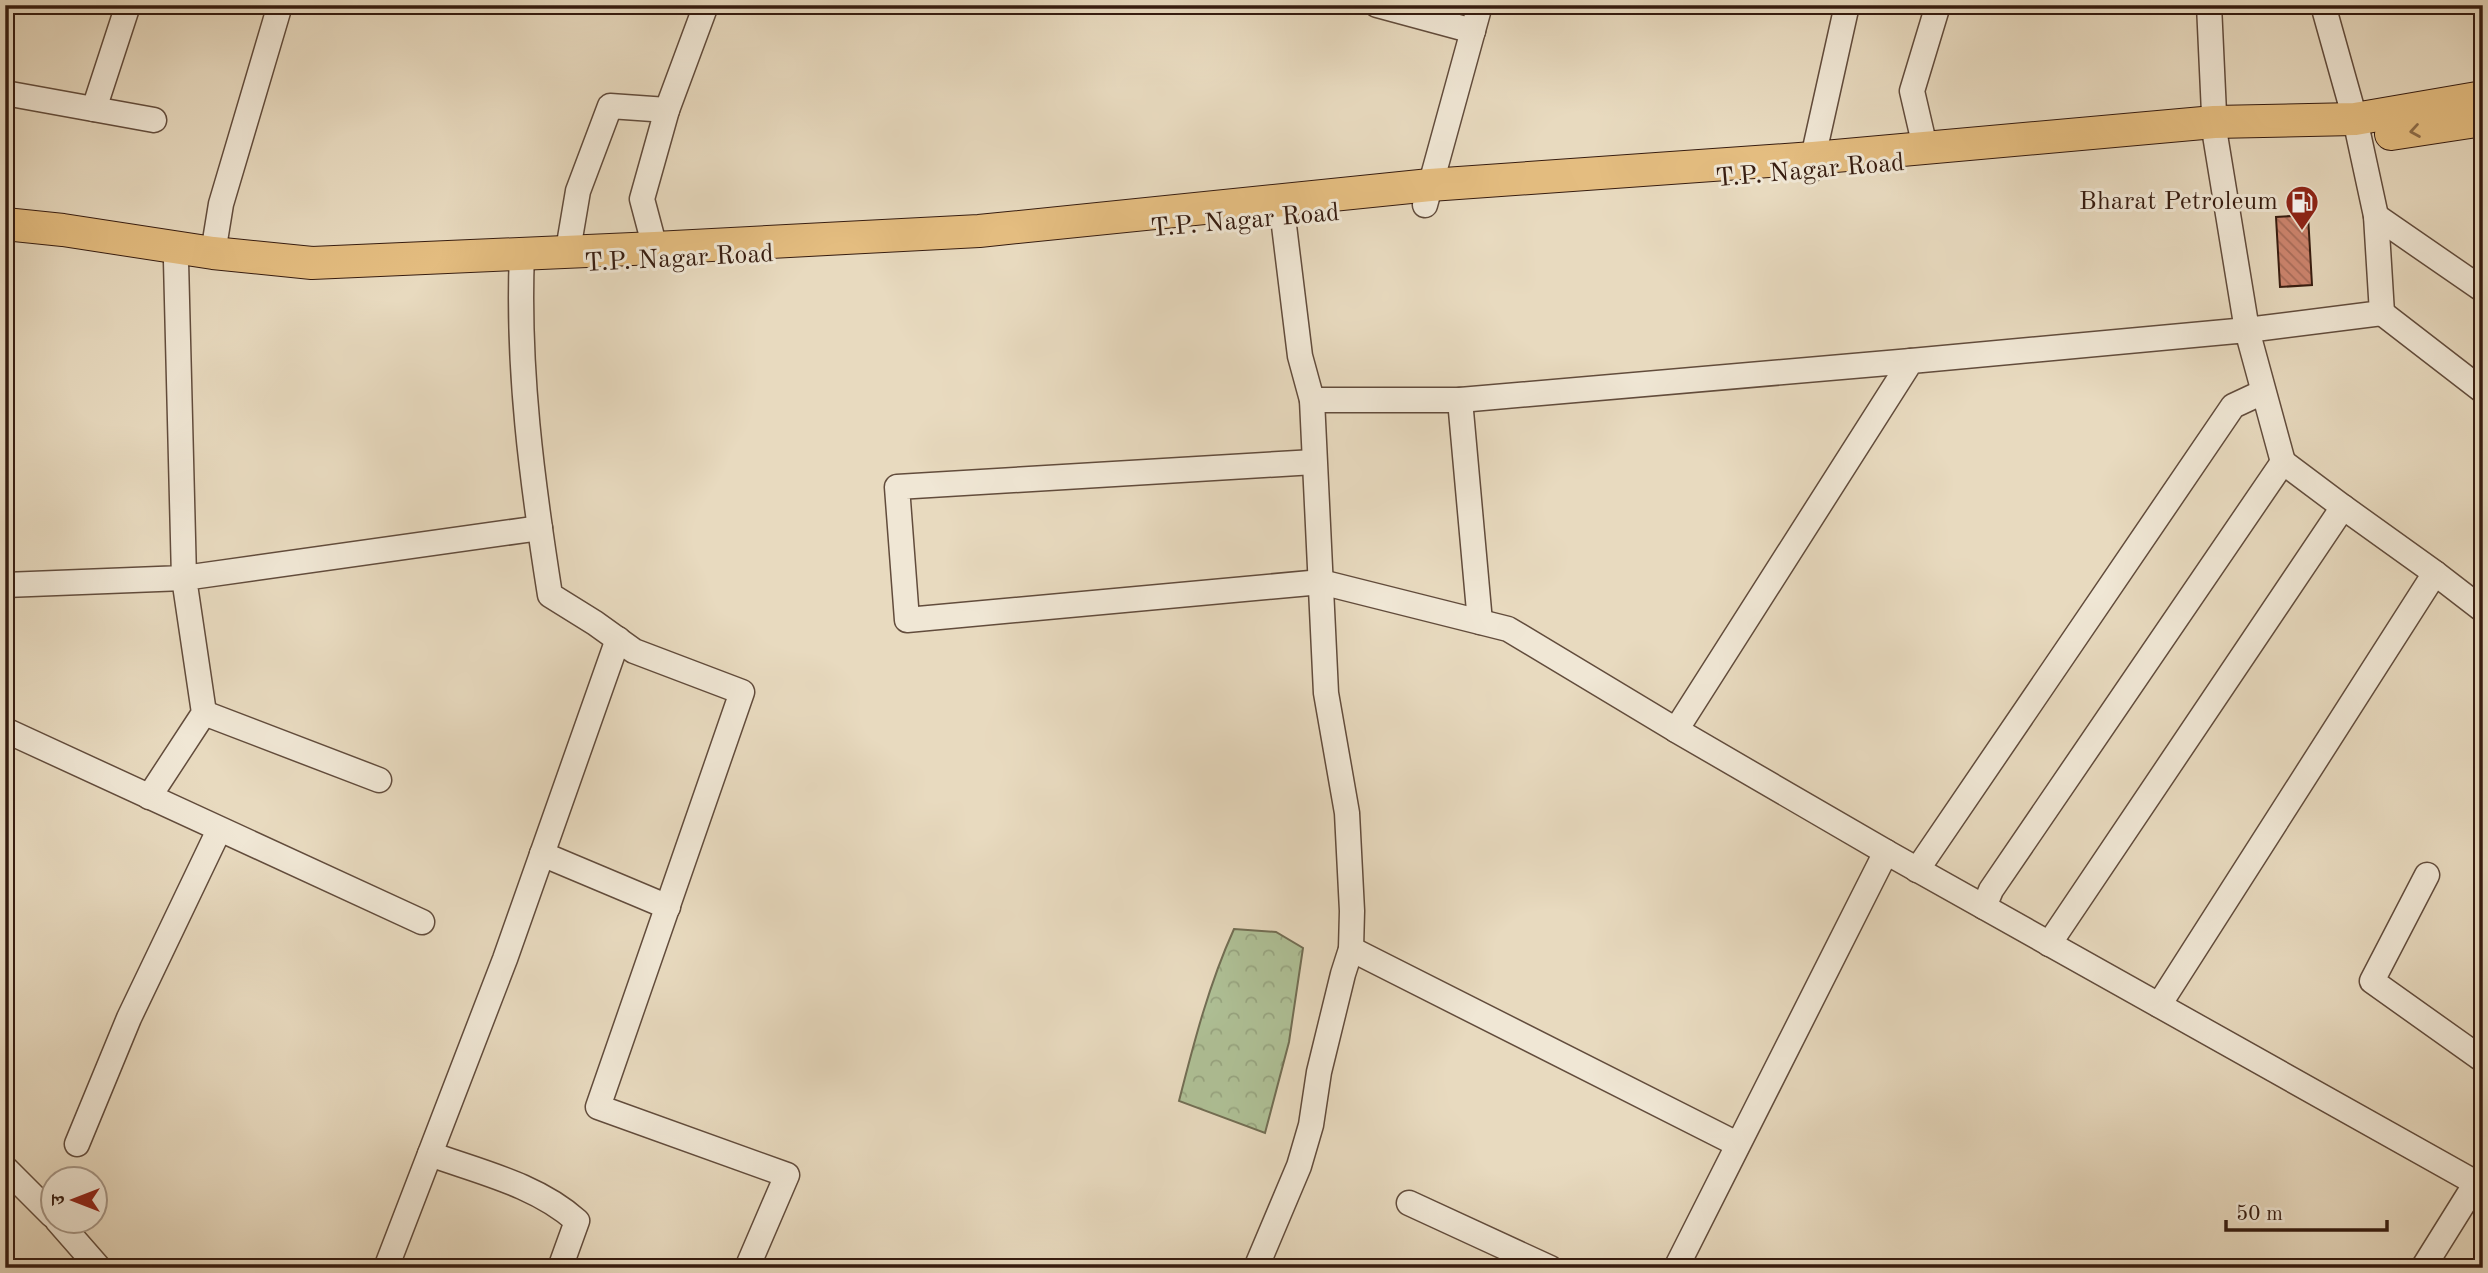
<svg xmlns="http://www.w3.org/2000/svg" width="2488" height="1273" viewBox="0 0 2488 1273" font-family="'Old Standard TT','Noto Serif Devanagari',serif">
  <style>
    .forest { fill: url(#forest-crowns); stroke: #726e54; stroke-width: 2 }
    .building { fill: url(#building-back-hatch); stroke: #361c10; stroke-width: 2 }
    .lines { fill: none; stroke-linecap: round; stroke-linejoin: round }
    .minor-casing { stroke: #624c3c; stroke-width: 27 }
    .major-casing { stroke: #361c10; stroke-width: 34 }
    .minor { stroke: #f0e7d5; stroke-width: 24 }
    .major { stroke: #e4bd80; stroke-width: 32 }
    .oneway { stroke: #8d6c48 }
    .labels { text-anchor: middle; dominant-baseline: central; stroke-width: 6; stroke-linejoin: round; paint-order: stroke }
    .street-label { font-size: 26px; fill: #361c10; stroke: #f0e7d5 }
    .poi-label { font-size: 26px; fill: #361c10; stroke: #f0e7d5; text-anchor: end }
  </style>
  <defs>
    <pattern id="forest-crowns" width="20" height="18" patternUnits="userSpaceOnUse" patternTransform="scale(1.75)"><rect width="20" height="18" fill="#afc197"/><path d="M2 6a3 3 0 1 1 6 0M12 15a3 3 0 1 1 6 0" fill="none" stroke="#97a581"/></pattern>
    <pattern id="building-back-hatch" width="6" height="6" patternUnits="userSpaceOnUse" patternTransform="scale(1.75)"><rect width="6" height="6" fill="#ce8670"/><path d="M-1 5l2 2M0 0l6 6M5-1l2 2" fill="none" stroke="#a86d5b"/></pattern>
  </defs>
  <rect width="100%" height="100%" fill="#e8dabf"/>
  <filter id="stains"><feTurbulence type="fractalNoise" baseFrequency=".00286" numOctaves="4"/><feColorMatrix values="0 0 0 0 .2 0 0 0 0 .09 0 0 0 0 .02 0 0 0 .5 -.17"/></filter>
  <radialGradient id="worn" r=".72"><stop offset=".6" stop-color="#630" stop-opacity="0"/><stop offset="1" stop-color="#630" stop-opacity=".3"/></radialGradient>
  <!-- forest -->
  <path class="forest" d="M1234 929 1276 932 1303 948 1289 1042 1265 1133 1179 1101C1194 1042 1209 984 1234 929Z"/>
  <!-- building -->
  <path class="building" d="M2308 215 2312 285 2280 287 2276 217Z"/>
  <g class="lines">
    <defs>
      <g id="minor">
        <path d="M1377 5 1473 31"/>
        <path d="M2209 5 2215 135 2247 330 2382 313 2376 216 2355 119 2323 5"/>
        <path d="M5 93 154 120"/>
        <path d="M94 109 128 5"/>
        <path d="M667 110 706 5"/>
        <path d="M1925 147 1912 91 1938 5"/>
        <path d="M1810 171 1847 5"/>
        <path d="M1425 205 1480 5"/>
        <path d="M2376 216 2483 290"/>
        <path d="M568 250 578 191 610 106 667 110 642 199 655 248"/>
        <path d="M213 253 221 204 280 5"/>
        <path d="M522 253C517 368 532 481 550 595L595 623 634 651 742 692 598 1107 787 1175 747 1268"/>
        <path d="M2382 313 2483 391"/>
        <path d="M1312 400H1460L1480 622"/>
        <path d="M1460 400 1911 361"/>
        <path d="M1314 462 897 487 907 620 1321 582 1508 629 1676 730"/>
        <path d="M2435 573 2483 610"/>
        <path d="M5 585 184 578 176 261"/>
        <path d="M204 713 379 780"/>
        <path d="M5 730 422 922"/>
        <path d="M149 797 204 713 184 578 540 528"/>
        <path d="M1886 852 1676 730 1911 361 2247 330 2283 462"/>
        <path d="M542 854 668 907"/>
        <path d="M1917 870 2233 406 2263 392"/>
        <path d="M2427 875 2372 981 2483 1060"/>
        <path d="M1984 907 1991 890 2283 462 2343 507"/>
        <path d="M2049 944 2343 507 2435 573 2159 1005"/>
        <path d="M1351 949 1737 1144"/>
        <path d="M77 1144 129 1018 219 830"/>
        <path d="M430 1154C480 1172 537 1185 577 1221L560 1268"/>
        <path d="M5 1168 52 1215"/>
        <path d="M1409 1203 1550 1268"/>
        <path d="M57 1220 99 1268"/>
        <path d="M386 1268 505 959 618 639"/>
        <path d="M1256 1268 1299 1166 1311 1125 1319 1072 1343 974 1351 949 1352 911 1347 813 1326 693 1312 400 1300 356 1281 201"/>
        <path d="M1676 1268 1886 852 2476 1183 2423 1268"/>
      </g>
      <g id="major">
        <path d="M2391 134 2483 120"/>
        <path d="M5 224 63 230 213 253 312 263 655 248 979 231 1430 185 1813 158 2214 122 2355 119 2483 97"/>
      </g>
    </defs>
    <!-- minor casing -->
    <use href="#minor" class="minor-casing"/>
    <!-- major casing -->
    <use href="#major" class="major-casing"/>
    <!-- minor -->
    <use href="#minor" class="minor"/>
    <!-- major -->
    <use href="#major" class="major"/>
  </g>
  <!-- one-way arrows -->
  <defs><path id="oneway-chevron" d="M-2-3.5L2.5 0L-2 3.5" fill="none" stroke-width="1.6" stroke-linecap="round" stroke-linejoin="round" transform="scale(1.75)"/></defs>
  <use class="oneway" href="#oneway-chevron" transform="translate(2415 131) rotate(171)"/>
  <!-- icons -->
  <defs>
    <symbol id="fuel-pin" viewBox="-11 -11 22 30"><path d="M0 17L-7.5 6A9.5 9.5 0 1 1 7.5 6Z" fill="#8f2418" stroke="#f0e7d5"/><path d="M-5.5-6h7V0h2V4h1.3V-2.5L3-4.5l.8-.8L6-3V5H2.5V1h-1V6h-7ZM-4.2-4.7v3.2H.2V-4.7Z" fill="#fff"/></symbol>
  </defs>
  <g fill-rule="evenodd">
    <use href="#fuel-pin" x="2283" y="183" width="38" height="52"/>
  </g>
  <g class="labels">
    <!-- street labels -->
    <g class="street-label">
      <text transform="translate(1810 171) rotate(-5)">T.P. Nagar Road</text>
      <text transform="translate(1245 221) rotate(-5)">T.P. Nagar Road</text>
      <text transform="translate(679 259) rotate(-3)">T.P. Nagar Road</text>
    </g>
    <!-- poi labels -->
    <g class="poi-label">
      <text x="2278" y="202">Bharat Petroleum</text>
    </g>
  </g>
  <!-- margin -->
  <rect width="2488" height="1273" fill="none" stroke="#e8dabf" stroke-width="28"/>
  <rect x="7" y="7" width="2474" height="1259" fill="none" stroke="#361c10" stroke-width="3.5"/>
  <rect x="14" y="14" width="2460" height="1245" fill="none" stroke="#361c10" stroke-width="2"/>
  <!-- north arrow -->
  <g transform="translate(74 1200) rotate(270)"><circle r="33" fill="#f0e7d5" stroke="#a69686" stroke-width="2"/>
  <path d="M0-5L12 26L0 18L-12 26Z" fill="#8f2418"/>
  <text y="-10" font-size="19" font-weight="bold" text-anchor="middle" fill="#361c10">उ</text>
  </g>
  <!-- scale -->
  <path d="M2226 1220v10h161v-10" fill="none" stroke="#361c10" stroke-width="3.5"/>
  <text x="2236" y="1220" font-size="21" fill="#361c10" stroke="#f0e7d5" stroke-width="5" paint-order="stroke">50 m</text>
  <rect width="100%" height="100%" filter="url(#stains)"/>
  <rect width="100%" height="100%" fill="url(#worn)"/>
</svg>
